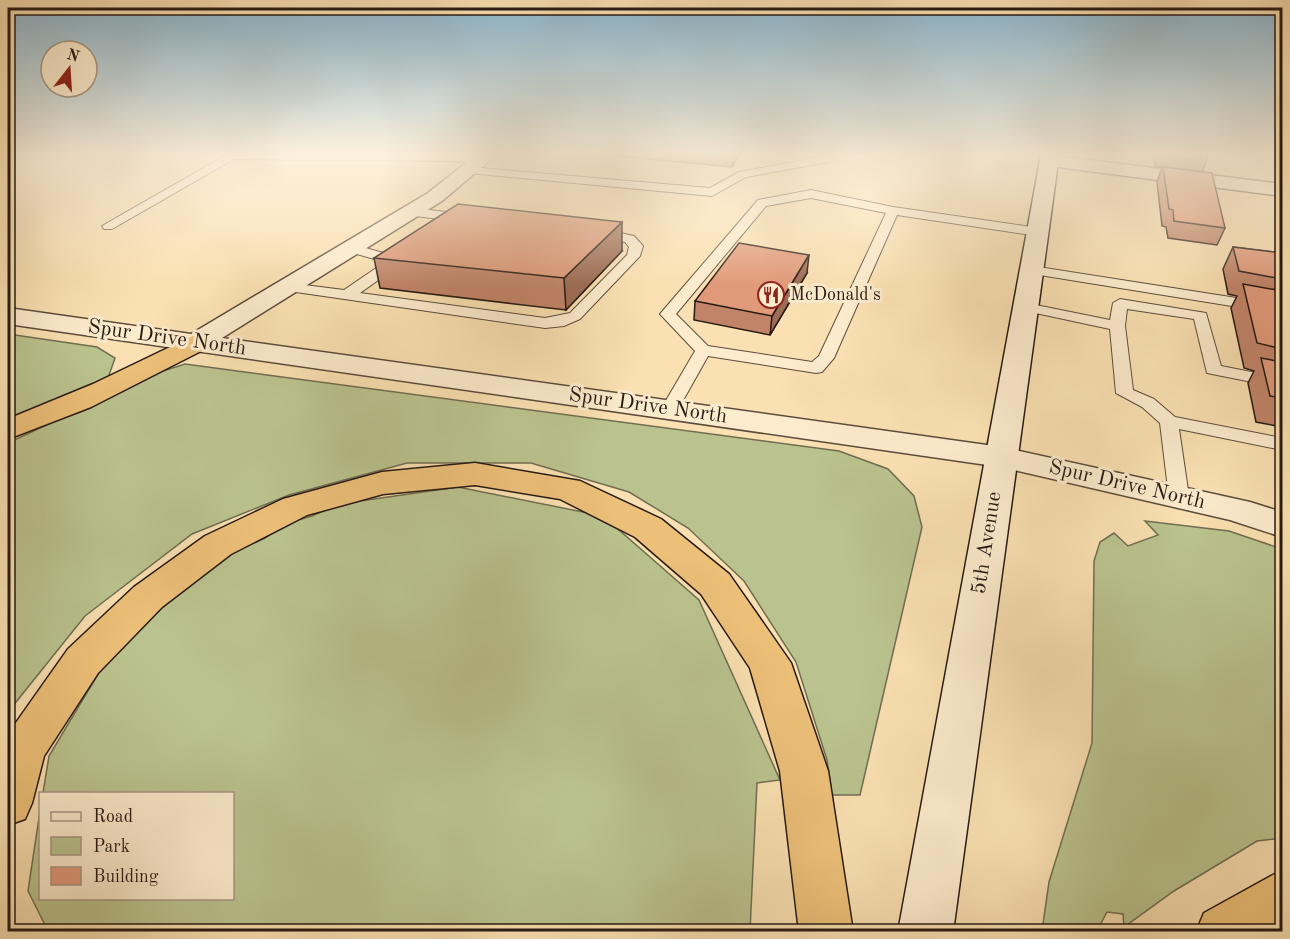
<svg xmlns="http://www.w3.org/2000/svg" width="1290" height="939" viewBox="0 0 1290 939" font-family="'Old Standard TT',serif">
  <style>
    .green { fill: #bac38f; stroke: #706e51; stroke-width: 1.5 }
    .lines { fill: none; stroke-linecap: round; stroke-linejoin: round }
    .lane-casing { stroke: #5c4c3b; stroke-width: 2 }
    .street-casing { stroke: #5c4c3b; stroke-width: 3 }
    .secondary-casing { stroke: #271a13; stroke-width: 3 }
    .highway-casing { stroke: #271a13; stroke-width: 3 }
    .lane { fill: #fcebcd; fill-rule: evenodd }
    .street { fill: #fcebcd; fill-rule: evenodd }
    .secondary { fill: #fcebcd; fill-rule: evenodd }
    .highway { fill: #edc079; fill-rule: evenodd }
    .wall { fill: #c18469; stroke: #271a13; stroke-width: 1.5 }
    .shaded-wall { fill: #9d6c55; stroke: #271a13; stroke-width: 1.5 }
    .building { fill: #e09a7a; stroke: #271a13; stroke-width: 1.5 }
    .labels { text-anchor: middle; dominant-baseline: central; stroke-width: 6; stroke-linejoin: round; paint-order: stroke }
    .far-poi-label { font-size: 18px; fill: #271a13; stroke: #fcebcd; text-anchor: start }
    .street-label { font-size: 21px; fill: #271a13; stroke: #fcebcd }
  </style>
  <rect width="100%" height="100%" fill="#fae0b2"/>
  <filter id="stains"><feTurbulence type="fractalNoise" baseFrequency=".00333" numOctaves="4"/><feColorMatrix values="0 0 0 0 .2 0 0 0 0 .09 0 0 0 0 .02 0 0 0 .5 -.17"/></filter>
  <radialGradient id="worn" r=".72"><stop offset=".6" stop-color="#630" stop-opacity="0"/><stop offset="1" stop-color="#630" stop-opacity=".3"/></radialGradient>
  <!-- green -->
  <g class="green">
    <path d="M8 334 97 347 115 358 108 378 62 402 8 419Z"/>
    <path d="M185 364 839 451 888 469 914 496 922 527 860 795H832L827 760 796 662 744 581 688 528 629 492 531 463H407L289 495 192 534 85 616 8 712V443L157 373Z"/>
    <path d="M458 487 603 516 699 600 780 780 757 783 750 931H48L28 891 40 811V898H232V794L43 793 49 756 116 644 205 565 265 538 281 525 312 516 339 504Z"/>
    <path d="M1145 521 1229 531 1282 549V838L1257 841 1174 891 1124 927 1123 914 1107 912 1097 931H1042L1049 882 1092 743 1094 561 1100 542 1114 533 1128 546 1158 535Z"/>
  </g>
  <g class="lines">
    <defs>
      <g id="lane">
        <path d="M226 155H455L480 158 485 161 480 164 453 161 234 159 112 229H104L102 226Z"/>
        <path d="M823 155H833L829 162 746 177 712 196 469 173 463 170 469 167 710 188 739 172 821 157Z"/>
        <path d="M811 190 893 207 1038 228 1044 232 1038 236 897 215 834 358 822 372 816 373 708 356 676 413H664L661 409 695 351 660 314 758 200ZM811 198 886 213 819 356 812 362 708 346 676 314 766 206Z"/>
        <path d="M411 208 465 214 471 218 465 222 407 215 405 212Z"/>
        <path d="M598 228 634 236 643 246 640 256 580 319 564 326 545 328 289 291 282 287 289 283 344 290 385 262 346 251 344 248 351 244 398 257 400 260 394 269 360 293 545 318 570 313 627 255 629 247 625 242 593 235V229Z"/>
        <path d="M1032 266 1282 305V314L1027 273V267Z"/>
        <path d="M1120 299 1206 313 1221 366 1282 378V388L1207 373 1194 319 1127 309 1125 326 1133 390 1154 399 1175 417 1282 438V450L1179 429 1189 497 1186 502H1172L1169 497 1160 423 1142 407 1116 393 1110 329 1026 311 1019 307 1026 303 1110 320 1113 303Z"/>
      </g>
      <g id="street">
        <path d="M476 155H496L442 201 222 338 1001 447 1250 502 1282 512V537L1230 520 1001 467 8 324V308L191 334 428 193Z"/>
        <path d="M1049 155 1282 184V196L1042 165 1040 161Z"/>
      </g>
      <path id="secondary" d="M1041 155H1059L953 932H898Z"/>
      <g id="highway">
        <path d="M197 334 207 336 210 342 207 348 91 407 8 439V419L93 384Z"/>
        <path d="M475 463 580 481 661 519 729 574 791 663 828 771 853 932H799L780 771 750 668 701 594 635 537 560 499 475 485 383 494 307 515 231 554 162 607 98 673 44 756 32 803 25 819 8 825V734L68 649 134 587 205 536 283 499 382 472Z"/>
        <path d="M1282 870V927L1275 932H1196L1204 913Z"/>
      </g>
    </defs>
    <!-- lane casing -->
    <use href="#lane" class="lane-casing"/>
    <!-- street casing -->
    <use href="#street" class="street-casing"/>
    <!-- secondary casing -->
    <use href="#secondary" class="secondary-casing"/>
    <!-- highway casing -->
    <use href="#highway" class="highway-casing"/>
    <!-- lane -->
    <use href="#lane" class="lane"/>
    <!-- street -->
    <use href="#street" class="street"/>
    <!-- secondary -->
    <use href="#secondary" class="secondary"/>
    <!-- highway -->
    <use href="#highway" class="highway"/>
  </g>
  <!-- wall -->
  <g class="wall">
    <path d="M606 155H739L732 167Z"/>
    <path d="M1153 155H1208V157L1202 172 1225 228 1217 245 1168 238 1166 227 1162 226 1157 182 1162 167 1155 166Z"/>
    <path d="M1233 247 1282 253V427L1256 422 1248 383 1254 371 1244 368 1231 308 1237 296 1228 294 1223 269Z"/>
    <path d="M622 251 566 310 380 288 374 258Z"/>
    <path d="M807 273 770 335 694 320 695 301Z"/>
  </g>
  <!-- shaded-wall -->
  <g class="shaded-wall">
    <path d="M733 155H739L732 167Z"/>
    <path d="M622 222V251L566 310 564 278Z"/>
    <path d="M809 255 807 273 770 335 772 316Z"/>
  </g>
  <!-- building -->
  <g class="building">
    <path d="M1163 167 1212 173 1225 228 1174 221 1173 210 1169 209Z"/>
    <path d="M458 204 622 222 564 278 374 258Z"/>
    <path d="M739 243 809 255 772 316 695 301Z"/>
    <path d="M1233 247 1282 253V279L1239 271Z"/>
    <path d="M1243 284 1282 291V349L1257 343Z"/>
    <path d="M1261 358 1282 362V398L1270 396Z"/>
  </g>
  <!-- sky -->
  <linearGradient id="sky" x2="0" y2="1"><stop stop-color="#8ab8d2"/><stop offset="0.54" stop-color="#fdf1dc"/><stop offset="1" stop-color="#fdf1dc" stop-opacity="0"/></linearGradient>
  <rect width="1290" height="286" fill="url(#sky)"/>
  <!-- icons -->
  <defs>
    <symbol id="restaurant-ring" viewBox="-11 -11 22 22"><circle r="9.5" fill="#fcebcd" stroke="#8f2418" stroke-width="1.5"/><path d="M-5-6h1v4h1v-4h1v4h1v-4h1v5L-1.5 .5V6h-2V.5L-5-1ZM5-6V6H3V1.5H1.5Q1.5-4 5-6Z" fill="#8f2418"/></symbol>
  </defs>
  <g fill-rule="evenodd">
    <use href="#restaurant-ring" x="756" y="280" width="30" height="30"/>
  </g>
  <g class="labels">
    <!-- far-poi labels -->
    <g class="far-poi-label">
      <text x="790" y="295">McDonald's</text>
    </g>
    <!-- street labels -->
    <g class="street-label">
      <text transform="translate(167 338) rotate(8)">Spur Drive North</text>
      <text transform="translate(648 406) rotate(8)">Spur Drive North</text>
      <text transform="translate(1127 485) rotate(13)">Spur Drive North</text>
      <text transform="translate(987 543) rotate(-81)">5th Avenue</text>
    </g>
  </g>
  <!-- margin -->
  <rect width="1290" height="939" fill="none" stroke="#fae0b2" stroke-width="30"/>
  <rect x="9" y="9" width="1272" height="921" fill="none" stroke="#271a13" stroke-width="3"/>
  <rect x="15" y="15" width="1260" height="909" fill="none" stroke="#271a13" stroke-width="1.5"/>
  <!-- legend -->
  <rect x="39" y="792" width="195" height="108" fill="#fcebcd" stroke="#a79783" stroke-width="1.5"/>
  <rect x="51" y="812" width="30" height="9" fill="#fcebcd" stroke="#a79783" stroke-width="1.5"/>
  <text x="93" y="822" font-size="18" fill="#271a13">Road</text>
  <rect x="51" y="837" width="30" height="18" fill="#bac38f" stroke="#a79783" stroke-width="1.5"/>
  <text x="93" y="852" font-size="18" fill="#271a13">Park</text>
  <rect x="51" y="867" width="30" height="18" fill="#e09a7a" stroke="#a79783" stroke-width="1.5"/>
  <text x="93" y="882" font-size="18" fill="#271a13">Building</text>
  <!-- north arrow -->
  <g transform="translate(69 69) rotate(17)"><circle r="28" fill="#fcebcd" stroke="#a79783" stroke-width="1.5"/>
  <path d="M0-4.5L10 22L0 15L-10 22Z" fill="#8f2418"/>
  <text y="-9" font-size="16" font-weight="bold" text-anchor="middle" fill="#271a13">N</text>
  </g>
  <rect width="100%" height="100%" filter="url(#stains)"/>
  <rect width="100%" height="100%" fill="url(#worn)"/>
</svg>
